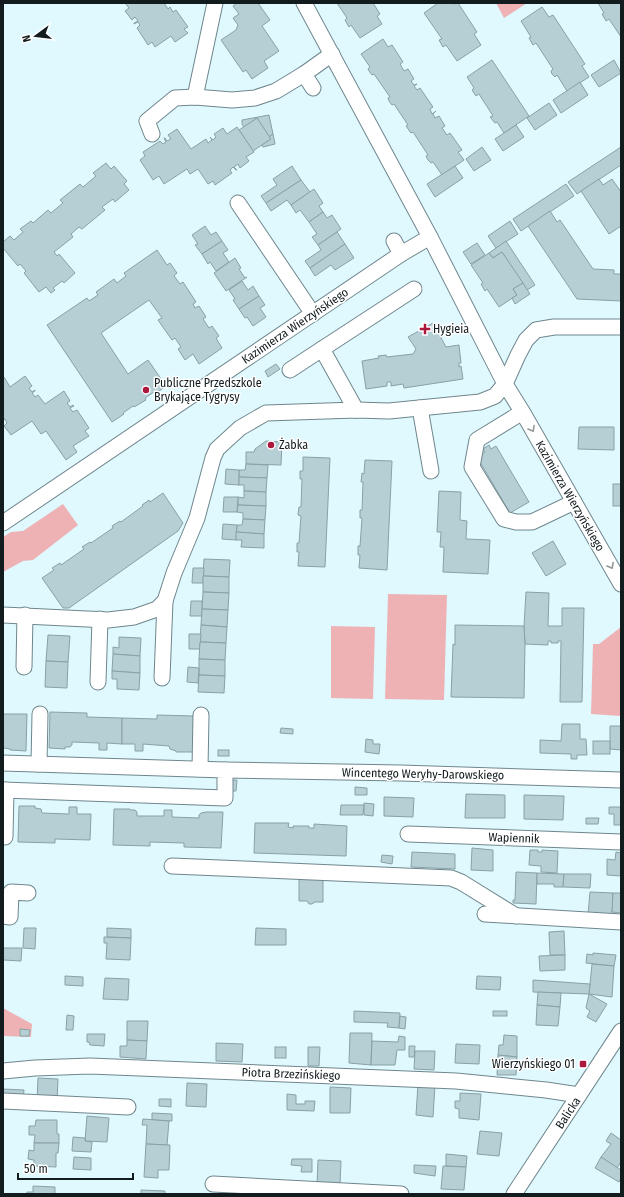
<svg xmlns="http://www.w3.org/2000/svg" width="624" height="1197" viewBox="0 0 624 1197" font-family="'Fira Sans Condensed',sans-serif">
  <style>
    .green { fill: #eeb2b5 }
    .building { fill: #b6cfd5; stroke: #88a1a6 }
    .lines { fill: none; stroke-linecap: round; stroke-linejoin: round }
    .minor-casing { stroke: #6f868c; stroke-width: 17 }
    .minor { stroke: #fff; stroke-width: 15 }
    .oneway { stroke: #949899 }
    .poi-dot { fill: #ac173c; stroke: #fff; stroke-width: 1.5 }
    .labels { text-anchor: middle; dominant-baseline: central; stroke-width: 3; stroke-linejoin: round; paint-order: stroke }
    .street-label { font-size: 12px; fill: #121b1d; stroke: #fff }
    .poi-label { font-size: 12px; fill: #121b1d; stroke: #fff; text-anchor: start }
  </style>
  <rect width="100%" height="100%" fill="#dff9ff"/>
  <!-- green -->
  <g class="green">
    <path d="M496 3H527L504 18Z"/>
    <path d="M63 504 78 525 33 560 23 561 3 572V537L11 532 23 531Z"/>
    <path d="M388 594 447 595 444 700 385 699Z"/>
    <path d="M331 626 375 627 373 699 331 698Z"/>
    <path d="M621 627V716L591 714 593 644H599Z"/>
    <path d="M3 1008 32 1024 31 1037 3 1036Z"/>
  </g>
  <!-- building -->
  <g class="building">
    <path d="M125 3H164L168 9 170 7 173 12 176 10 188 27 184 29 188 33 175 42 171 36 155 47 152 42 148 45 137 28 140 25 138 22 134 24V23L138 21 135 17 132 20 125 11 129 8Z"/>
    <path d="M237 3H258L270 20 262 26 279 51 264 61 268 68 252 79 246 70 243 72 221 40 236 30 238 25 233 18 239 14 233 6Z"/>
    <path d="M337 3H373L380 14 377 16 382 24 360 38 351 25 349 27 345 20 347 18Z"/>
    <path d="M438 3H452L453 4 458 3 477 32 474 34 481 45 457 61 446 45 443 47 439 40 442 39 424 13Z"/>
    <path d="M598 3H621V37L609 19 606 21 602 14 604 13Z"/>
    <path d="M542 7 549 17 553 15 585 64 582 66 589 77 567 91 557 75 555 77 552 74 551 71 553 69 536 43 533 45 529 38 531 37 521 21Z"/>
    <path d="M383 39 388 47 392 45 403 62 400 64 404 71 408 69 414 79 411 81 414 85 417 84 414 86 417 90 420 88 433 107 430 109 432 114 436 111 433 114 435 118 439 116 445 126 442 128 447 135 450 133 462 150 458 152 464 160 442 175 433 162 431 163 428 160 426 156 428 155 413 132 411 133 406 126 408 125 394 104 392 105 389 101 388 98 390 97 374 74 372 75 369 71 368 69 370 67 361 54Z"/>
    <path d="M492 60 529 116 504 133 497 122 495 123 490 117 493 116 479 94 476 96 472 90 474 88 467 77Z"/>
    <path d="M614 60 621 73 599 87 591 75Z"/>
    <path d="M580 82 588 95 561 113 553 100Z"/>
    <path d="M549 103 557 115 535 130 527 118Z"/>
    <path d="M269 115 273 134 269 137 257 118 244 127 242 124V120Z"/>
    <path d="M257 118 271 139 253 151 239 130Z"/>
    <path d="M516 125 524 137 503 151 495 139Z"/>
    <path d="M237 127 254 152 246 157 249 161 240 168 238 164 234 167 237 170H236L233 167 230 170 232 173 215 185 213 181 208 184 198 169 190 174 187 169 164 184 159 176 153 180 140 160 145 156 143 152 160 141 163 144 166 142 164 138H165L167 141 171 139 168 135 177 129 191 149 206 139 208 143 212 140 210 137 213 140 216 137 214 134 223 128 227 134Z"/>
    <path d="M273 134 275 144 263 147 262 145 271 139 269 137Z"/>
    <path d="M482 147 491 160 474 171 466 159Z"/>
    <path d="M621 147V165L577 194 568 182Z"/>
    <path d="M106 163 111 169 114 166 127 181 124 184 129 190 115 202 113 199 102 207 105 210 82 229 79 227 71 234 73 237 54 252 57 256 59 254 75 273 64 283 62 281 53 288 55 290 51 293 46 287 39 292 24 273 26 271 20 264 18 266 3 248V242L10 236 14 240 23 232 20 229 31 221 33 223 48 210 51 213 63 203 60 200 80 184 83 187 96 176 93 173Z"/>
    <path d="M292 166 301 180 266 203 261 196 277 185 273 179Z"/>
    <path d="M455 166 463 178 435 197 427 184Z"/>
    <path d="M599 179 603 185 612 179 621 192V226L609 234 581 191Z"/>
    <path d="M301 180 310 192 291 205 287 200 271 211 266 203Z"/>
    <path d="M566 184 574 196 521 231 513 219Z"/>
    <path d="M314 189 323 203 319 206 323 212 309 222 300 210 296 213 291 205Z"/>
    <path d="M550 211 557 222 560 220 593 269 614 270V274H621V301L577 299 528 226Z"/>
    <path d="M323 212 327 218 332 215 341 229 318 245 312 237 317 234 309 222Z"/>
    <path d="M510 221 518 234 496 248 488 236Z"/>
    <path d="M205 226 211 235 216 232 222 241 202 254 195 245 198 244 192 235Z"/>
    <path d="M337 232 345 244 310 268 305 261 321 250 318 245Z"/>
    <path d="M222 241 228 250 223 253 229 262 216 271 210 262 208 264 202 254Z"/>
    <path d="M506 241 535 285 527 290 502 252 493 258 489 253Z"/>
    <path d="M477 243 485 255 471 264 463 252Z"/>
    <path d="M345 244 354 258 335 270 331 265 315 276 310 268Z"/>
    <path d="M157 250 167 265 170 263 177 273 174 276 180 284 183 282 196 302 193 304 195 308 199 306 206 317 203 319 209 328 212 326 219 336 216 338 222 348 199 364 193 354 185 360 178 349 181 347 175 338 172 340 158 320 162 318 149 300 101 333 128 374 148 360 166 386 155 394 154 392 145 398 146 400 134 407 133 406 123 413 124 414 112 422 47 325 87 298 89 301 98 295 96 292 114 279 117 283 126 276 124 273Z"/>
    <path d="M502 252 523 283 513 289 517 295 499 307 487 289 485 291 481 284 483 283 471 265 489 253 493 258Z"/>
    <path d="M235 258 241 268 239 269 245 278 247 277 226 291 214 273Z"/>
    <path d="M242 281 248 290 253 286 259 296 239 309 233 300 235 299 229 290Z"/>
    <path d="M523 283 530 294 515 304 512 298 517 295 513 289Z"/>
    <path d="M259 296 265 305 260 308 266 317 253 326 247 317 245 318 239 309Z"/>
    <path d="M433 323 446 347 459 345 461 363H459V367L461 366 463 379 404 388 403 384 391 386V382H387V386L366 389 362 361 379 358 378 356 386 355 387 357 413 354 416 349 408 337Z"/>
    <path d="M276 364 280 369 268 377 265 371Z"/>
    <path d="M25 376 32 386 29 388 32 392 35 390V391L32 393 35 397 38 395 45 404 64 391 70 401 67 403 70 407 73 405 74 406 70 408 73 412 77 410 89 428 85 431 89 436 73 446 77 452 66 460 46 431 41 434 32 421 11 435 4 426 7 423 5 419 3 420 4 418 3 417V378L4 377 10 387Z"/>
    <path d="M579 427H614V450L578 449Z"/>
    <path d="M266 441 282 442 281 465 246 464V452H254L255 449Z"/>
    <path d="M489 445 491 449 496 446 529 502 510 513 477 457 485 452 483 449Z"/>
    <path d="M303 457 330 458 325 567 298 566 299 552H297V543H299L301 516 298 515 299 507H301L302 479H300V471H303Z"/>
    <path d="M365 460 392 461 387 570 359 568 360 555H358V546H360L362 518H360V510H362L363 482H361L362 473 364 474Z"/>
    <path d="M246 464 268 465 267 478 239 477V470H245Z"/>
    <path d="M226 469 239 470V485L225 484Z"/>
    <path d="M239 477 267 478 266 492 244 491V485H239Z"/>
    <rect x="613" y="484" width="8" height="22"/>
    <path d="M244 491 266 492V506L238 505V497L244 498Z"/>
    <path d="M439 491 461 492 460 520 467 521 466 539 490 540 488 574 443 572 444 547H440L441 532H437Z"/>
    <path d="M163 493 183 523 178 531 69 608H63L42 578 54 570 52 568 60 563 61 565 84 549 82 547 90 542 91 543 113 528 112 526 120 521 121 522 143 506 142 505 149 500 150 502Z"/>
    <path d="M224 497H238L237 512H223Z"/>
    <path d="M238 505 266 506 265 520 243 519V513L237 512Z"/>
    <path d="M243 519 265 520 264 534 236 532 237 525H242Z"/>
    <path d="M223 524 237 525 236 540 222 539Z"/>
    <path d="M236 532 264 534V548L241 547 242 540H236Z"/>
    <path d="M553 541 566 564 546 576 532 553Z"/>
    <path d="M204 559 230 560 229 577 203 576Z"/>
    <path d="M193 568H204L203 583H192Z"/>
    <path d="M203 576 229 577V593L203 592Z"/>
    <path d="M203 592 229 593 228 610 202 609Z"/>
    <path d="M526 592 549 593 548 626H562V608H584L582 702H560L561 641H558V643H551V641H548V645L525 644 524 626Z"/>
    <path d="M191 601H202V616H190Z"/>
    <path d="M202 609 228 610 227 627 201 625Z"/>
    <path d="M201 625 227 627 226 643 200 642Z"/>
    <path d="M455 625 524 626 525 644 524 698 451 697 453 644 455 645Z"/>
    <path d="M189 634H201L200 649H189Z"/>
    <path d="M48 635 70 636 68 662 46 661Z"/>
    <path d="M119 637 141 638 140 656 113 654V647L119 648Z"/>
    <path d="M200 642 226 643 225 660 199 659Z"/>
    <path d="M113 654 140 656V673L112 671Z"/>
    <path d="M199 659 225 660V676L199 675Z"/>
    <path d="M46 661 68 662 67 688 45 687Z"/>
    <path d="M188 667 199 668 198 683 187 682Z"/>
    <path d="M112 671 140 673 139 690 117 689V679H112Z"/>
    <path d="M199 675 225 676 224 693 198 692Z"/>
    <path d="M50 712 87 713V717L122 718V744L107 743V750H99V743L72 742V745L70 747H65V749L49 748Z"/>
    <path d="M3 714H27L26 751 10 750V749L4 748 3 747Z"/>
    <path d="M157 715 194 716 193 752H176V751L170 749 169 746 143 744V751H135V744H122V718L157 719Z"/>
    <path d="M562 724H580V739H586L587 755H577V759H571V754L540 753V740L561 741Z"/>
    <path d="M610 726H621V750L610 749Z"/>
    <path d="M281 728 293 729V734L280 733Z"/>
    <path d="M366 739 373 740V744H380L379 754 365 752Z"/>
    <rect x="593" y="741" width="17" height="13"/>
    <rect x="218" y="750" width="11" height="6"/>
    <path d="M231 780H237L236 791H230Z"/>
    <path d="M355 787 367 788V795H355Z"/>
    <path d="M466 794 505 795V818H465Z"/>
    <path d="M524 795 564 796 563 820 524 819Z"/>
    <path d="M384 797 414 798 413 817 384 816Z"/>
    <path d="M621 799V825H614V814H609V807H621Z"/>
    <path d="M364 803 374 804 373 816 364 815Z"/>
    <path d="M341 805H364L363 815H340Z"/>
    <path d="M19 806H35V808L41 809 42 813 69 814V807H77V814H91L90 840 55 839V843L18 842Z"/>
    <path d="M114 809H130L131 810H135L137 812V816H164V810H172V817L199 818V815L201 813 206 812H223L221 848 184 847V843L150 842V846L113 845Z"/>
    <path d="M586 818H599L598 824H586Z"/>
    <path d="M255 823H289L288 827 293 828V826H309V828H314V824L347 826 346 856 254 853Z"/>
    <path d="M472 848 493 850V871L471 870Z"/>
    <path d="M530 850H538V852H542V850L558 851 557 873 541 872V866L529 865Z"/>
    <path d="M412 852 455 854V869L411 867Z"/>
    <path d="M616 852 621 853V876L607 875V859L615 860Z"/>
    <path d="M382 855 393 856 392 864 381 862Z"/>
    <path d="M516 872 537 873 536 904 513 903V900H515Z"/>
    <path d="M537 873 564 874 563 887H554V884H537Z"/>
    <path d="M564 874H591L590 888 563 887Z"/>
    <path d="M299 877 323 878V902H315L312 904H309L307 901H299Z"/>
    <path d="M590 892 613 893 612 917 588 915Z"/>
    <path d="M613 893H621V913L612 912Z"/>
    <path d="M24 928H36L35 949 23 948Z"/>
    <path d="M107 928 131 929V938L107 937Z"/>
    <path d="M256 928 286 929V945H255Z"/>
    <path d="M564 931 565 955H550L549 932Z"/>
    <path d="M104 937 131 938 130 960 106 959 107 943H104Z"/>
    <path d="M3 948H22L21 961 3 960Z"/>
    <path d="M593 953 616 955 614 966 586 963 587 954 593 955Z"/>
    <path d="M565 955V970L540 971 539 956Z"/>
    <path d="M592 964 614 966 612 997 589 994Z"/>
    <path d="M65 976 83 977V986L65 985Z"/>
    <path d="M477 976 501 977 500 990 476 989Z"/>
    <path d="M105 978 129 979 128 1000 103 999Z"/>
    <path d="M533 980 590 984 589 994 533 992Z"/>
    <path d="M538 992 561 993 560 1007 537 1005Z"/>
    <path d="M589 994 607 1004 596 1022 587 1017 590 1011 586 1008Z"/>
    <path d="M537 1005 560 1007 558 1026 536 1025Z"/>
    <path d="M354 1011 400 1013 399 1028 387 1027 388 1023 354 1022Z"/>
    <rect x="493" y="1011" width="14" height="5"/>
    <path d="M67 1015 74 1016 73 1030H66Z"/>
    <path d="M400 1016 406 1017 405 1029 399 1028Z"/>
    <path d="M127 1021H148L147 1041 127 1040Z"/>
    <path d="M20 1029 30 1030 29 1036H20Z"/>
    <path d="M350 1033H372L371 1065 349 1063Z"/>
    <path d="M87 1034H105L104 1046 90 1045 89 1042H87Z"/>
    <path d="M504 1035 517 1036V1057L498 1055 499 1045H503Z"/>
    <path d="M399 1036 405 1037V1050H397L395 1065H371L372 1041 398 1042Z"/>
    <path d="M127 1040 147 1041 146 1059 120 1057V1046H127Z"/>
    <path d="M216 1043 243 1044 242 1062 216 1061Z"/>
    <path d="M456 1044 480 1045 479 1064 455 1063Z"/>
    <path d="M409 1046H415L414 1057H409Z"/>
    <rect x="275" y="1047" width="11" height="11"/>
    <path d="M308 1047H320L319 1066H308Z"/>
    <path d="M415 1051H435L434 1070 414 1069Z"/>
    <path d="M498 1055 517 1057 516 1075H497Z"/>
    <path d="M38 1078 58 1079 57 1102 37 1101Z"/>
    <path d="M187 1083 207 1084 206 1107 186 1106Z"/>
    <path d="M418 1084 435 1085 433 1117 416 1115Z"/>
    <path d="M330 1087 351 1088 350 1113H330Z"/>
    <path d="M3 1089 24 1090 23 1100 3 1099Z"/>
    <path d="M460 1093 481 1094 479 1120 459 1118V1109L455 1108V1101H460Z"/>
    <path d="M287 1094 296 1095V1104H305V1101H315L314 1111 287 1110Z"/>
    <path d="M159 1099H171V1107L159 1106Z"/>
    <path d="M152 1113 172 1114V1121L152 1120Z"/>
    <path d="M87 1116 109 1118 107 1142 85 1141Z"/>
    <path d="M143 1119 169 1121 167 1145 146 1144 147 1125H142Z"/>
    <path d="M36 1120H57V1134H59V1143H34L35 1135H29V1126H35Z"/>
    <path d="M480 1131 502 1133 499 1156 477 1154Z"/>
    <path d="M611 1133 621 1140V1162L617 1168 601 1157 611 1144 606 1141Z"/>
    <path d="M73 1137 85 1138V1141L92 1142 91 1152 72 1151Z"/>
    <path d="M34 1143H59L58 1153H56V1167L34 1166V1160L28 1159 29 1150 34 1151Z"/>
    <path d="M146 1144 170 1145 169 1170H158V1178L144 1177Z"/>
    <path d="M446 1154 467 1156 466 1167 446 1166Z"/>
    <path d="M74 1157 91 1158V1170L73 1169Z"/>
    <path d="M601 1157 621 1170V1178L619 1182 595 1168Z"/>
    <path d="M292 1159H312V1172H301L302 1166 291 1165Z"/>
    <path d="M318 1160 341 1161 340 1185 317 1184Z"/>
    <path d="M414 1165 436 1166 435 1176 414 1173Z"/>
    <path d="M443 1166 466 1167 464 1190 441 1189Z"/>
    <path d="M33 1186 55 1187V1194H27V1192H33Z"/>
    <path d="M141 1190 165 1191V1194H141Z"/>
  </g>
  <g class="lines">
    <defs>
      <g id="minor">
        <path d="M304 3 430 237 505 384 523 413 621 584"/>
        <path d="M304 74 313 88"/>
        <path d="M195 97 215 3"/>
        <path d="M152 134 147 121 175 98 195 97 232 100 255 98 276 91 304 74 332 54"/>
        <path d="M238 203 313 314"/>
        <path d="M394 241 401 254"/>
        <path d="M290 370 322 349"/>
        <path d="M420 408 431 471"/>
        <path d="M356 410 322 349 414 289"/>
        <path d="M516 416 477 440 472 467 504 519 516 522H532L574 502"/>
        <path d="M3 523 401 254 430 237"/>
        <path d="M3 615 108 620 134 617 157 609 165 601 174 573 197 518 213 458 217 449 240 428 266 413 356 410 389 411 480 402 495 396 505 384 518 355 526 340 536 330 554 327H621"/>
        <path d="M24 667 25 615"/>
        <path d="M162 678 165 601"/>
        <path d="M98 682 100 619"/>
        <path d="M3 763 225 770V798L3 790"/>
        <path d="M39 764 40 714"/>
        <path d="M200 769 201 715"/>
        <path d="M225 770 401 773 621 780"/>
        <path d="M408 834 621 842"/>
        <path d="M5 837 6 790"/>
        <path d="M172 866 451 878 461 882 516 916"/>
        <path d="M485 914 621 922"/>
        <path d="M3 916 10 917 11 892 28 893"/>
        <path d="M3 1071 35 1068 90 1066 456 1081 546 1090 579 1095"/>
        <path d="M3 1101 128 1107"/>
        <path d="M213 1184 401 1194"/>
        <path d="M514 1194 621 1031"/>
      </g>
    </defs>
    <!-- minor casing -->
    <use href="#minor" class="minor-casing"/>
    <!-- minor -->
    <use href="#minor" class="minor"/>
  </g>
  <!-- one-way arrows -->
  <defs><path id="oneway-chevron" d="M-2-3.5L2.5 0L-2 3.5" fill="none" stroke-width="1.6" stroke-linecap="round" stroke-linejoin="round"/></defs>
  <g class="oneway">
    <use href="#oneway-chevron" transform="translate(532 429) rotate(60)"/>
    <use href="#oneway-chevron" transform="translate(611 566) rotate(60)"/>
  </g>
  <!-- markers -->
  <g class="poi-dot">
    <path d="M423 323h4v4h4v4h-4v4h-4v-4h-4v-4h4z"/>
    <circle cx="146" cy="390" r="4"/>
    <circle cx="271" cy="445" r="4"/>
    <rect x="579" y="1060" width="8" height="8" rx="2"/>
  </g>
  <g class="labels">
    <!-- street labels -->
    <g class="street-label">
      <text transform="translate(295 326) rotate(-34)">Kazimierza Wierzyńskiego</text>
      <text transform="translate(570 496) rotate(60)">Kazimierza Wierzyńskiego</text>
      <text transform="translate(423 774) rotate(1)">Wincentego Weryhy-Darowskiego</text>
      <text transform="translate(514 838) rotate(2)">Wapiennik</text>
      <text transform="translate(291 1074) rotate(2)">Piotra Brzezińskiego</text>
      <text transform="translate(568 1113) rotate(-57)">Balicka</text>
    </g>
    <!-- poi labels -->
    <g class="poi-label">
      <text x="433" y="329">Hygieia</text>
      <text x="154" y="383">Publiczne Przedszkole<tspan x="154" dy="14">Brykające Tygrysy</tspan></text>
      <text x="279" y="445">Żabka</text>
      <text x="575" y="1064" text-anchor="end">Wierzyńskiego 01</text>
    </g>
  </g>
  <!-- border -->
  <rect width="624" height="1197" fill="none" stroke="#121b1d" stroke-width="8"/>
  <!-- north arrow -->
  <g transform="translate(36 36) rotate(255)" stroke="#ffffff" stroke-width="3" paint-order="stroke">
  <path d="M0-3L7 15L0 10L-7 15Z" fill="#121b1d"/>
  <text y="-6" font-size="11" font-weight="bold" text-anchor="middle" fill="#121b1d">N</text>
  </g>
  <!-- scale -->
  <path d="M18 1173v6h115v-6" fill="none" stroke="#121b1d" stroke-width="2"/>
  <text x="24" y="1173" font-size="12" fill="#121b1d" stroke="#ffffff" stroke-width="3" paint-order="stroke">50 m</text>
</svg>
